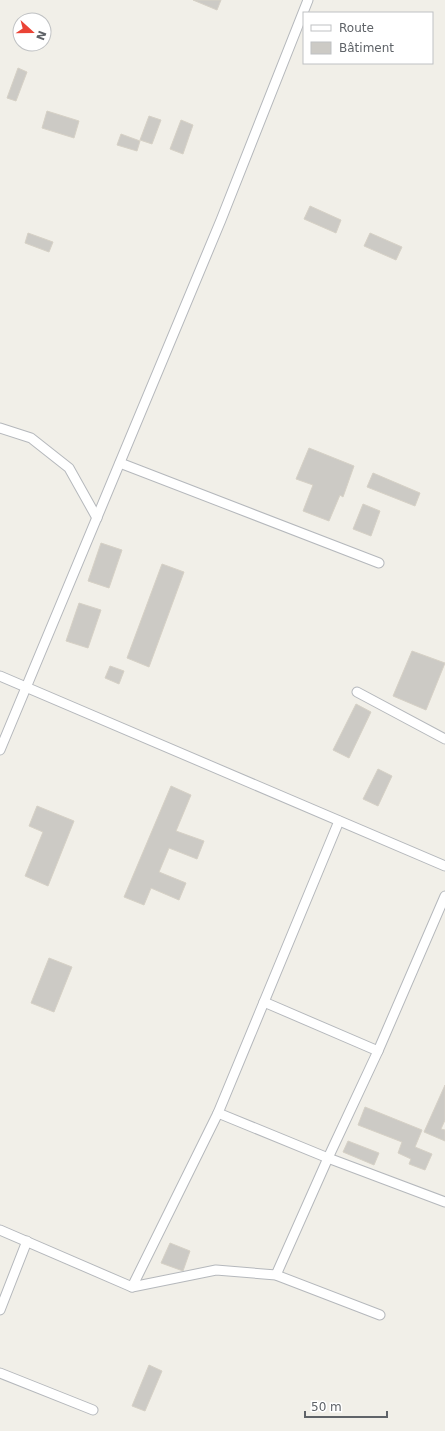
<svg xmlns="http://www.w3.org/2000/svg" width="445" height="1431" viewBox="0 0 445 1431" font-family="'DejaVu Sans',sans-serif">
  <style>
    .building { fill: #cccac5; stroke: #d6d1c6 }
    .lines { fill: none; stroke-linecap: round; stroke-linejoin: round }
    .street-casing { stroke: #b5b8bc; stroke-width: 11 }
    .street { stroke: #fff; stroke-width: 9 }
  </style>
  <rect width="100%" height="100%" fill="#f1efe8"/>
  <!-- building -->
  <g class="building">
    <path d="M193 0H221L217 10Z"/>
    <path d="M18 68 27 72 16 101 7 98Z"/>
    <path d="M47 111 79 121 74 138 42 128Z"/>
    <path d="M149 116 161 120 152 144 140 140Z"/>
    <path d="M181 120 193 125 183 154 170 149Z"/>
    <path d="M121 134 140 141 137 151 117 145Z"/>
    <path d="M310 206 341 220 336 233 304 219Z"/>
    <path d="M28 233 53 242 49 252 25 243Z"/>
    <path d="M370 233 402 247 396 260 364 246Z"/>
    <path d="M309 448 354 466 343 497 340 495 329 521 303 511 313 485 296 479Z"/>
    <path d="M373 473 420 493 415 506 367 487Z"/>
    <path d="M363 504 380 511 371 536 353 529Z"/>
    <path d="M101 543 122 550 109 588 88 581Z"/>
    <path d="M162 564 184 572 149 667 127 658Z"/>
    <path d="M79 603 101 610 88 648 66 641Z"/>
    <path d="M412 651 445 663 426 710 393 696Z"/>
    <path d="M110 666 124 671 119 684 105 678Z"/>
    <path d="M356 704 371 712 349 758 333 750Z"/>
    <path d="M378 769 392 776 378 806 363 799Z"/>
    <path d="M171 786 191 795 176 831 204 841 197 859 169 848 159 872 186 883 179 900 151 888 144 905 124 897Z"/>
    <path d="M37 806 74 821 48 886 25 876 43 832 29 826Z"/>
    <path d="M49 958 72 967 54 1012 31 1003Z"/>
    <path d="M445 1085V1120L441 1129 445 1130V1141L424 1132Z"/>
    <path d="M365 1107 422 1130 415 1147 432 1154 425 1170 409 1164 411 1159 398 1153 402 1142 358 1125Z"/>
    <path d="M348 1141 379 1153 374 1165 343 1152Z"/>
    <path d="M170 1243 190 1251 183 1271 161 1263Z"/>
    <path d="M149 1365 162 1371 145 1411 132 1406Z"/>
  </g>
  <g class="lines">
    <defs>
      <g id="street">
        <path d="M0 428 31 438 69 468 97 518"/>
        <path d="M120 463 379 563"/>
        <path d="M0 676 445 866"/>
        <path d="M357 692 445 739"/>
        <path d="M0 750 221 220 308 0"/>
        <path d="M264 1002 378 1051"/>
        <path d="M218 1113 328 1158 445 1202"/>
        <path d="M0 1230 132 1287 216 1270 276 1275 380 1315"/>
        <path d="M276 1275 328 1158 378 1051 445 896"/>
        <path d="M132 1287 218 1113 339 821"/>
        <path d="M0 1310 27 1241"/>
        <path d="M0 1373 93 1410"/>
      </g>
    </defs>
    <!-- street casing -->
    <use href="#street" class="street-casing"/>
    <!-- street -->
    <use href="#street" class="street"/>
  </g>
  <!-- legend -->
  <rect x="303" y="12" width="130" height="52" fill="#ffffff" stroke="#bfc1c3"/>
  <rect x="311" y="25" width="20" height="6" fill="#ffffff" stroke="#bfc1c3"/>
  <text x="339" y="32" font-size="12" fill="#5f6368">Route</text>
  <rect x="311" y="42" width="20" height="12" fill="#cccac5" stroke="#bfc1c3"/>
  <text x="339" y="52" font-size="12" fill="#5f6368">Bâtiment</text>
  <!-- north arrow -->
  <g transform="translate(32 32) rotate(111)"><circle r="19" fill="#ffffff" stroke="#bfc1c3"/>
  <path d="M0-3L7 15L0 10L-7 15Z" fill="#ea4335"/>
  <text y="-6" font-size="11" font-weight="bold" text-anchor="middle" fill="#5f6368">N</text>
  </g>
  <!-- scale -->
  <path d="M305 1411v6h82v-6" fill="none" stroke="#5f6368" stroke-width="2"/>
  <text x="311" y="1411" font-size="12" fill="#5f6368" stroke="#ffffff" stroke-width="3" paint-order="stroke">50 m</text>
</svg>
